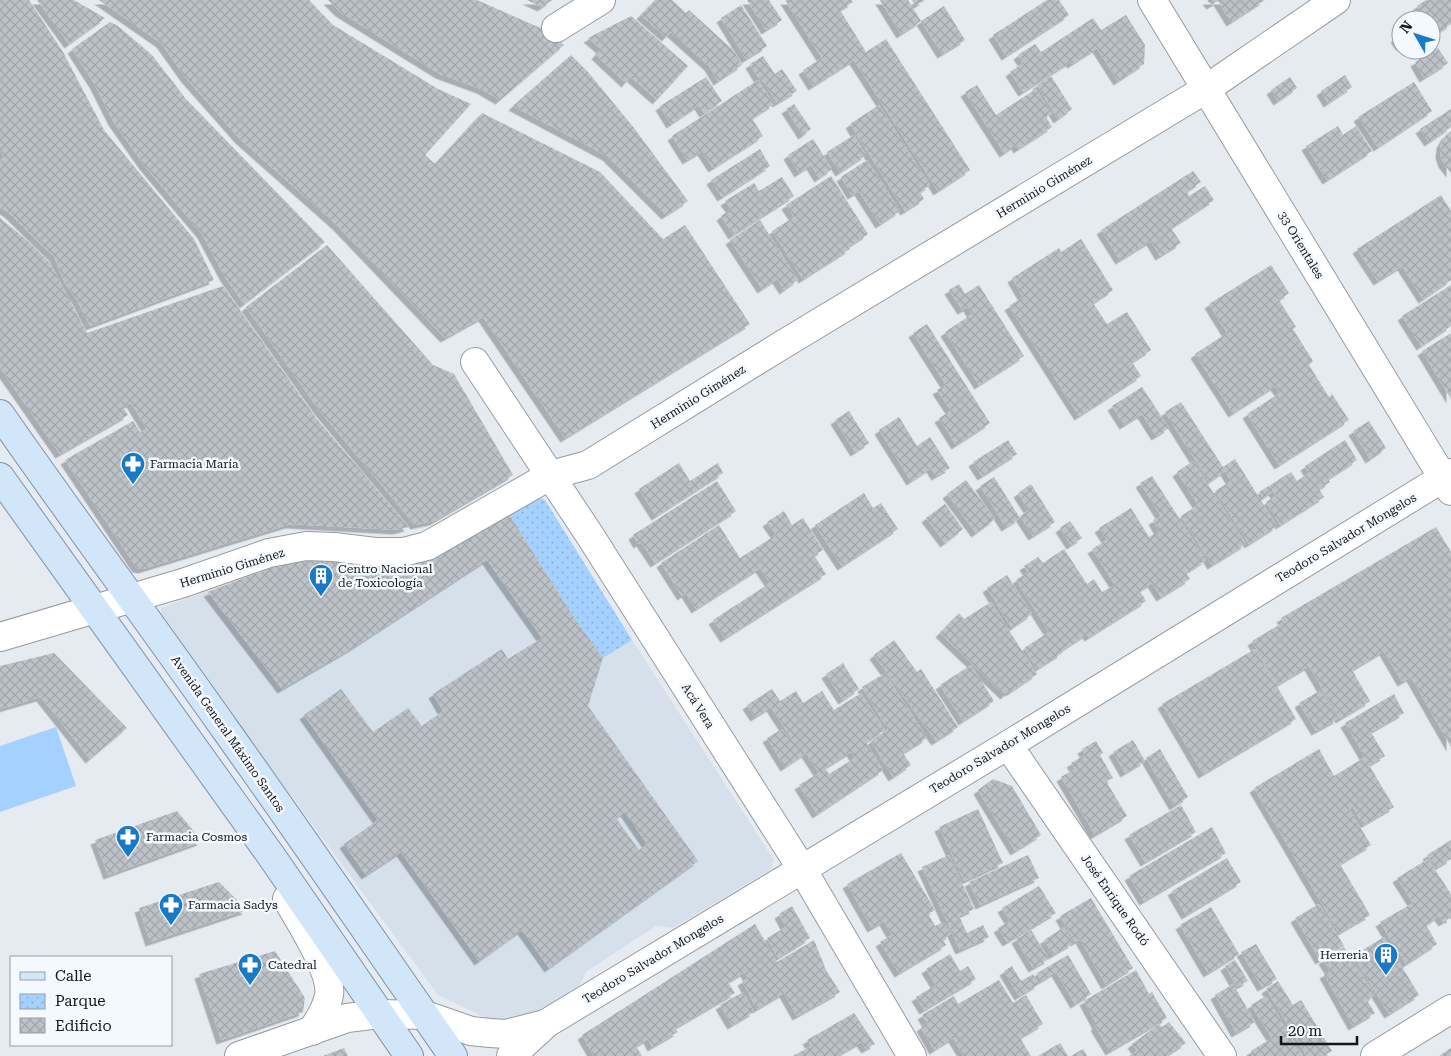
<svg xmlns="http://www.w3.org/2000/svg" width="1451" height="1056" viewBox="0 0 1451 1056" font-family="'Roboto Serif',serif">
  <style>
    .built { fill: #d5e0eb }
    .green { fill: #a4d1ff }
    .park { fill: url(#park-dots) }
    .building { fill: url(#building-cross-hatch); fill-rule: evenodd; filter: url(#shadow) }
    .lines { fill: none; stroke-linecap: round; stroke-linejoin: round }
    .minor-casing { stroke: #969ba0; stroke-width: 30 }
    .major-casing { stroke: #7c92a8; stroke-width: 30 }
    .minor { stroke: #fff; stroke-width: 28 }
    .major { stroke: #d2e6fa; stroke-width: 28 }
    .labels { text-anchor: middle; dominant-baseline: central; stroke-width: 5; stroke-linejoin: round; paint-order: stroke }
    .street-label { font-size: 12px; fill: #141618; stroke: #f3f9fe }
    .poi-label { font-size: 12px; fill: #141618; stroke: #f3f9fe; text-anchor: start }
  </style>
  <defs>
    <pattern id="park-dots" width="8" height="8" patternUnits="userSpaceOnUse" patternTransform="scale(1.25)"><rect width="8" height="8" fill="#a4d1ff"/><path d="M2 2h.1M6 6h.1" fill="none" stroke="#8cb3da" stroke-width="1.8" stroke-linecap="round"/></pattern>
    <pattern id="building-cross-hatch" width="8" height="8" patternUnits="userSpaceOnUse" patternTransform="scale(1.25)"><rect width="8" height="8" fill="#bcc2c7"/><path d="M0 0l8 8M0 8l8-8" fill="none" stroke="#a1a6aa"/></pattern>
    <filter id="shadow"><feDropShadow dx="-4.5" dy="4.5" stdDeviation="0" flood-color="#0004"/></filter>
  </defs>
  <rect width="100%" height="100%" fill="#e6ebf1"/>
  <!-- built -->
  <path class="built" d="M509 514 603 658 632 640 774 860 771 869 673 928 656 926 587 971 579 986 529 1018 509 1022 490 1020 438 995 161 619V608L276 566 311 560 380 565Z"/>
  <!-- green -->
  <path class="green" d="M56 727 76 786 0 812V746Z"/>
  <!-- park -->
  <path class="park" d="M537 497 545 500 632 640 603 658 573 616 509 514Z"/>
  <!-- building -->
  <g class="building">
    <path d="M0 0H29L63 52 104 130 194 239 214 280 90 326 77 300 65 283 54 257 9 213 0 207V161L4 158 0 150Z"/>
    <path d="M37 0H74L105 18 69 44Z"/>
    <path d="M99 0H309L333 25 438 89 471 104 425 155 435 164 482 113 600 172 663 239 685 225 750 324 565 438 483 317 445 338 337 225 240 139 186 78 161 43Z"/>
    <path d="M328 0H477L552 33 564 45 500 100 481 89 440 74 340 12Z"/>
    <path d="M527 0H552L542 7Z"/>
    <path d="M655 0H672L686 13 689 10 734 51 742 65 718 81 709 66 671 32 666 37 641 15Z"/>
    <path d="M747 0H769L782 20 766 30Z"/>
    <path d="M785 0H851L853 2 840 10 866 52 886 39 970 170 938 191 854 60 813 86 803 70 822 58Z"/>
    <path d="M880 0H908L921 21 901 34Z"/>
    <path d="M912 0H925L915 6Z"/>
    <path d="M1047 0H1059L1069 15 1006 56 993 35Z"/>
    <path d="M1207 0H1265L1231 22 1218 1 1211 5Z"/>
    <path d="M1426 0H1451V24L1435 34 1431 28V20H1426L1417 6Z"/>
    <path d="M741 5 767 46 746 59 721 18Z"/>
    <path d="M944 6 965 40 942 54 921 21Z"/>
    <path d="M1416 10 1423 20H1408L1406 17Z"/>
    <path d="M1126 15 1145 45 1144 64 1118 81 1097 48 1072 64 1070 62 1023 92 1010 72 1023 63 1018 55 1035 44 1041 52 1093 18 1101 30Z"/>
    <path d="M631 16 688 66 657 100 631 77 626 83 596 55 601 49 588 38Z"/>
    <path d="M110 22 118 26 152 55 186 99 325 242 244 304 225 277 202 234 144 165 113 121 95 85 72 49Z"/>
    <path d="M1401 34V47L1395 38Z"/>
    <path d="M1438 48 1448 63 1424 78 1415 62Z"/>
    <path d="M571 55 588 72 634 128 688 201 666 215 607 156 513 106Z"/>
    <path d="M763 56 775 74 782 69 797 91 777 103 763 81 761 82 750 64Z"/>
    <path d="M1345 75 1352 87 1328 103 1321 91Z"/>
    <path d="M1051 76 1072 109 1058 119 1037 85Z"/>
    <path d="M706 77 722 101 704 113 699 105 671 124 660 106Z"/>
    <path d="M1290 77 1297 88 1278 101 1271 90Z"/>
    <path d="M758 80 774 104 752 118 763 136 713 168 702 151 687 160 672 136Z"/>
    <path d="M1414 82 1432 111 1378 147 1358 117Z"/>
    <path d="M977 85 996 115 1036 89 1052 114 1046 117 1052 127 1018 149 1016 145 1004 153 965 92Z"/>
    <path d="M794 104 811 129 803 135 786 109Z"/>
    <path d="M879 105 930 185 920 192 924 199 905 211 850 124Z"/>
    <path d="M1451 109V127L1429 142 1420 129Z"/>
    <path d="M1338 126 1343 135 1356 126 1372 151 1327 180 1306 146Z"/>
    <path d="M1451 131V173L1443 163 1440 154 1441 144 1446 135Z"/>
    <path d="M854 135 866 155 840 172 827 152Z"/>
    <path d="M813 139 832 169 819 178 811 165 799 173 788 155Z"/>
    <path d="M760 149 770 166 722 197 711 180Z"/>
    <path d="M867 160 900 211 880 224 859 191 852 195 841 177Z"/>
    <path d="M1193 171 1201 182 1187 191 1189 196 1205 186 1214 200 1171 228 1181 243 1160 256 1151 241 1120 260 1101 230Z"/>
    <path d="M831 176 868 234 848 247 850 249 803 279 772 231 794 217 786 205Z"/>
    <path d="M782 177 794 196 733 235 721 216 731 209 725 201 754 183 759 191Z"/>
    <path d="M1441 195 1451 211V280L1423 299 1402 266 1378 281 1357 249Z"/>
    <path d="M0 218 28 241 50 263 87 333 223 286 316 418 409 527 397 530 290 524 143 569 137 568 65 460 133 421 140 432 147 429 131 403 123 407 128 415 60 454 0 368Z"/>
    <path d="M760 220 798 280 784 290 777 279 762 289 730 240Z"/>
    <path d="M1081 239 1113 290 1093 303 1107 324 1127 312 1151 350 1132 362 1141 376 1079 416 1009 306 1023 297 1012 278 1059 248 1061 252Z"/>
    <path d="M327 245 433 365 454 374 513 475 434 521 415 525 319 410 246 307Z"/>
    <path d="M1271 265 1289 293 1279 300 1296 327 1293 329 1313 361 1309 365 1329 397 1332 394 1349 420 1279 465 1247 414 1280 393 1275 386 1233 413 1195 354 1227 333 1209 304Z"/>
    <path d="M959 284 965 294 979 285 1024 356 979 385 945 332 972 314 968 307 962 310 949 290Z"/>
    <path d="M1451 285V326L1421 346 1402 316Z"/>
    <path d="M927 324 990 423 956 445 939 418 951 411 937 390 946 385 913 333Z"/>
    <path d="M1451 333V399L1422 351Z"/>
    <path d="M1142 387 1169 428 1156 436 1142 414 1124 425 1112 406Z"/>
    <path d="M1181 402 1223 467 1235 459 1277 526 1249 544 1215 491 1231 481 1225 471 1209 482 1165 412Z"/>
    <path d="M849 411 869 443 855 452 835 420Z"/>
    <path d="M899 417 917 446 930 437 950 468 936 476 931 468 911 481 879 430Z"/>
    <path d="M1369 421 1386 448 1370 459 1353 431Z"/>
    <path d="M1008 440 1017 454 982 476 973 462Z"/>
    <path d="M1345 440 1357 460 1328 479 1330 482 1319 489 1324 497 1280 525 1266 502 1276 496 1273 491 1263 498 1259 492 1291 472 1297 481 1309 473 1305 466Z"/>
    <path d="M1193 461 1246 544 1212 565 1181 516 1198 505 1177 472Z"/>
    <path d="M679 463 690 481 718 463 723 473 656 516 639 489Z"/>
    <path d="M1152 476 1206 560 1186 573 1190 579 1161 597 1152 583 1140 591 1146 601 1089 637 1087 634 1061 651 1062 653 1037 669 1024 648 1049 632 1016 580 1028 572 1024 566 1038 557 1043 563 1064 549 1087 584 1094 579 1102 592 1115 585 1092 549 1107 540 1099 528 1131 508 1149 537 1159 531 1153 520 1161 516 1140 483Z"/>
    <path d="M994 477 1020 518 1006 527 980 486Z"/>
    <path d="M966 480 995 519 976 533 947 494Z"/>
    <path d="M717 481 736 511 655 563 641 542 638 544 633 535Z"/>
    <path d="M1031 484 1055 522 1033 536 1020 516 1029 510 1018 493Z"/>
    <path d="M864 493 873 508 881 503 898 529 842 566 815 525Z"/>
    <path d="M945 504 963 529 945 543 926 518Z"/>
    <path d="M784 511 792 525 803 518 823 550 814 555 826 574 725 638 713 620 770 583 760 568 696 609 686 593 682 596 661 563 719 525 740 558 776 535 767 522Z"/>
    <path d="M509 514 573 616 603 658 588 706 698 861 549 968 522 930 479 961 401 852 366 875 344 844 378 820 304 715 341 689 373 732 408 708 422 726 443 711 433 694 502 649 508 659 542 638 487 560 354 647 282 689 208 592 276 566 311 560 380 565ZM625 812 647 844 639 850 616 818Z"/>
    <path d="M1070 521 1082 538 1071 545 1060 528Z"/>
    <path d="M1436 527 1451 552V747L1411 677 1402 682 1384 651 1352 670 1370 701 1340 719 1309 666 1277 685 1252 641 1284 622 1281 618Z"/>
    <path d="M1007 575 1032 614 1012 628 987 588Z"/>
    <path d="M991 602 1037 674 1010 692 1009 691 1005 695 940 633 959 613 964 619Z"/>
    <path d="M894 640 917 672 921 669 958 727 936 741 874 655Z"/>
    <path d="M1255 649 1296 719 1203 774 1162 704Z"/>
    <path d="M54 653 127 728 90 759 41 697 0 709V666Z"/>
    <path d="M843 663 859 689 843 700 826 674Z"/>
    <path d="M971 665 994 701 963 721 940 685Z"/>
    <path d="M885 673 927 738 903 753 911 765 893 777 871 741 888 729 862 687Z"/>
    <path d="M772 689 780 701 796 691 803 703 822 691 834 710 861 693 885 730 866 742 883 770 817 814 799 785 819 773 806 753 785 767 767 738 782 729 789 739 791 738 771 707 755 717 747 705ZM851 752 855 758 829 774 825 768Z"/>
    <path d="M1321 690 1338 719 1316 731 1299 703Z"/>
    <path d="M1394 694 1404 713 1371 732 1385 756 1369 765 1394 807 1363 825 1353 807 1349 809 1371 845 1340 864 1370 915 1339 933 1254 788 1319 749 1334 776 1365 757 1345 723Z"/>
    <path d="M1133 740 1145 761 1125 773 1113 752Z"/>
    <path d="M1096 741 1103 753 1100 755 1113 778 1106 781 1127 816 1095 835 1061 777 1075 769 1071 763 1085 755 1082 749Z"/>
    <path d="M1160 749 1188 797 1174 806 1146 758Z"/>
    <path d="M993 779 1012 786 1041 835 1015 851 978 790Z"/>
    <path d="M1181 805 1196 832 1145 862 1129 835Z"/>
    <path d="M978 809 1003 863 964 881 939 827Z"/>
    <path d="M177 811 202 841 108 875 95 840Z"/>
    <path d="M1212 827 1226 853 1144 901 1129 876Z"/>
    <path d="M1451 840V859L1436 868 1427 855Z"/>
    <path d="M901 853 935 910 928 914 935 926 943 922 951 934 943 939 946 945 899 973 880 942 892 935 884 921 872 928 847 884Z"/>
    <path d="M949 855 974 909 959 916 967 933 983 925 989 937 960 950 922 867Z"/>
    <path d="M1028 855 1039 878 980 905 969 882Z"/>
    <path d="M1227 858 1241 882 1186 915 1172 891Z"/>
    <path d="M1428 859 1451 894V920L1450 918 1443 922 1439 916 1426 925 1437 944 1406 964 1380 922 1413 903 1397 878Z"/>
    <path d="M219 882 247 910 150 942 139 908Z"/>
    <path d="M1039 886 1056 913 1007 942 998 928 1010 921 1002 908Z"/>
    <path d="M1091 898 1133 968 1106 985 1080 939 1075 942 1060 916Z"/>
    <path d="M1319 904 1344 946 1320 960 1295 918Z"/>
    <path d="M792 906 810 938 778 958 767 938 786 927 779 914Z"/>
    <path d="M1211 907 1239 954 1208 973 1180 925Z"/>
    <path d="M755 924 777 962 814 940 826 970 840 992 797 1016 784 993 757 1009 742 981 748 978 745 972 728 982 735 993 675 1028 678 1032 652 1047 648 1039 636 1046 642 1056H594L582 1035Z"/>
    <path d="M1064 927 1073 943 1053 955 1044 940Z"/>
    <path d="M1031 930 1049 959 1033 968 1016 939Z"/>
    <path d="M1384 937 1419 995 1389 1014 1353 956Z"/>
    <path d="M1256 944 1277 979 1262 987 1241 952Z"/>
    <path d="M1344 947 1375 995 1367 1000 1375 1013 1353 1026 1324 974 1330 971 1323 960Z"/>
    <path d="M275 951 305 998 303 1012 221 1040 199 974Z"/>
    <path d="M950 954 960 971 968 966 976 979 924 1010 916 997 936 985 926 969Z"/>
    <path d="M1068 955 1091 994 1075 1004 1056 972 1041 981 1037 973Z"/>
    <path d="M1235 960 1248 981 1237 987 1225 966Z"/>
    <path d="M1012 966 1021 981 1033 974 1039 984 1019 996 1004 971Z"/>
    <path d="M1136 970 1149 994 1152 992 1167 1018 1110 1051 1095 1026 1097 1025 1084 1001Z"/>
    <path d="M999 980 1013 1003 1026 995 1043 1024 1020 1038 1031 1056H964L953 1038 934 1050 921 1027 927 1023 922 1015 954 996 958 1004Z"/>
    <path d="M1278 981 1293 1005 1301 1000 1332 1051 1323 1056H1307L1266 989Z"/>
    <path d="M1233 984 1255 1022 1236 1033 1215 995Z"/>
    <path d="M743 992 754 1012 732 1025 720 1005Z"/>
    <path d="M1266 996 1303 1056H1253L1251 1051 1272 1038 1251 1005Z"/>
    <path d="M854 1013 875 1044 866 1049 861 1042 837 1056H793L811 1046 807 1040Z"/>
    <path d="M1169 1022 1186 1043 1166 1056H1129L1137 1051 1132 1044 1159 1024 1162 1027Z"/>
    <path d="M1060 1043 1068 1056H1038Z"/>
    <path d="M344 1048 348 1056H323Z"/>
    <path d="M1451 1048V1056H1439Z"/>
    <path d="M1083 1049 1087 1056H1071Z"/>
  </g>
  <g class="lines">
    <defs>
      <g id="minor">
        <path d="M1152 0 1451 491"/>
        <path d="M556 28 601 0"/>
        <path d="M475 362 589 534 802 869 912 1056"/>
        <path d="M0 637 183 583 269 553 306 546 334 547 375 552H403L427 546 551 475 588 465 782 345 1206 89 1336 0"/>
        <path d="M1008 745 1222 1056"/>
        <path d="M287 899C299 920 333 971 329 995 327 1009 319 1019 312 1031"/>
        <path d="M239 1056 347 1018 380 1014 425 1015 471 1031 490 1033 506 1034 545 1024"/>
        <path d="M511 1056 547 1023 1008 745 1451 473"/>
        <path d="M1375 1056 1451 1009"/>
      </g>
      <g id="major">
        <path d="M0 414C74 520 151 624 225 729 302 837 377 947 453 1056"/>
        <path d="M0 477 272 857 409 1056"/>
      </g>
    </defs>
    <!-- minor casing -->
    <use href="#minor" class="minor-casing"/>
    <!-- major casing -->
    <use href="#major" class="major-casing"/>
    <!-- minor -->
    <use href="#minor" class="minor"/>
    <!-- major -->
    <use href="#major" class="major"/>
  </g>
  <!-- icons -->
  <defs>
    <symbol id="pharmacy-pin" viewBox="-11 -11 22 30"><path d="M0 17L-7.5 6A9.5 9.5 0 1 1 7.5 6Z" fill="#1a79c5" stroke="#f3f9fe"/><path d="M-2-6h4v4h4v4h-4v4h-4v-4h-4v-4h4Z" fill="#fff"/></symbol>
    <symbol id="building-pin" viewBox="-11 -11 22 30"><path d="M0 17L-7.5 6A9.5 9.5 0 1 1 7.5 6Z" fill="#1a79c5" stroke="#f3f9fe"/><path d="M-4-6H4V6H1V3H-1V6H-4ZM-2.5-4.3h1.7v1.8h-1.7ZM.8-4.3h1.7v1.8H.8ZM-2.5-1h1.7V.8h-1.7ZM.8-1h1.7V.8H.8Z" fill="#fff"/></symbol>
  </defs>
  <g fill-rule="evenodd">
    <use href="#pharmacy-pin" x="119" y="450" width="28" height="38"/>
    <use href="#building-pin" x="307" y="562" width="28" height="38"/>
    <use href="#pharmacy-pin" x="114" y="823" width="28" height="38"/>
    <use href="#pharmacy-pin" x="157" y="891" width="28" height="38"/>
    <use href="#building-pin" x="1372" y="941" width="28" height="38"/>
    <use href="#pharmacy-pin" x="236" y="951" width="28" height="38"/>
  </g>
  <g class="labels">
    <!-- street labels -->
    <g class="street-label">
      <text transform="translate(1044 187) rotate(-31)">Herminio Giménez</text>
      <text transform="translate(1301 245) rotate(59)">33 Orientales</text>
      <text transform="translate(698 397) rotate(-32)">Herminio Giménez</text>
      <text transform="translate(1346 538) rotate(-31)">Teodoro Salvador Mongelos</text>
      <text transform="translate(232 568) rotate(-17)">Herminio Giménez</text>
      <text transform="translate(698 706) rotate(58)">Acá Vera</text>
      <text transform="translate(228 734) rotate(55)">Avenida General Máximo Santos</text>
      <text transform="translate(1000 749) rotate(-31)">Teodoro Salvador Mongelos</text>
      <text transform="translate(1115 900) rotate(55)">José Enrique Rodó</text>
      <text transform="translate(653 959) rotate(-31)">Teodoro Salvador Mongelos</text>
    </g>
    <!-- poi labels -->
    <g class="poi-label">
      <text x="150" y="464">Farmacia María</text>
      <text x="338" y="569">Centro Nacional<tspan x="338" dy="14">de Toxicología</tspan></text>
      <text x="146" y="837">Farmacia Cosmos</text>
      <text x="188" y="905">Farmacia Sadys</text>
      <text x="1368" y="955" text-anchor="end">Herreria</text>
      <text x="268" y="965">Catedral</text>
    </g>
  </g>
  <!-- legend -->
  <rect x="10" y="956" width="162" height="90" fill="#f3f9fe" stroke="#9a9ea2"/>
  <rect x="20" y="972" width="25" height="8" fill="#d2e6fa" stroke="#9a9ea2"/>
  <text x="55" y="981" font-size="15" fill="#141618">Calle</text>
  <rect x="20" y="994" width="25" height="15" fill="url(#park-dots)" stroke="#9a9ea2"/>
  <text x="55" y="1006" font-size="15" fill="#141618">Parque</text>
  <rect x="20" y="1018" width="25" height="15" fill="url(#building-cross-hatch)" stroke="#9a9ea2"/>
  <text x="55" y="1031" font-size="15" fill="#141618">Edificio</text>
  <!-- north arrow -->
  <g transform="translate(1416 35) rotate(309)"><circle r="24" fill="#f3f9fe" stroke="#9a9ea2"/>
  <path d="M0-4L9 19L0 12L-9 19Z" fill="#1a79c5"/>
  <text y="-8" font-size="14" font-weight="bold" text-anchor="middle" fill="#141618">N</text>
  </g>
  <!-- scale -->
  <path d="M1281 1036v8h76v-8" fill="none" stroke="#141618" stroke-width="2.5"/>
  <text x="1288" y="1036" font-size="15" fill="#141618" stroke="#f3f9fe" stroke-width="4" paint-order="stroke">20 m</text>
</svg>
